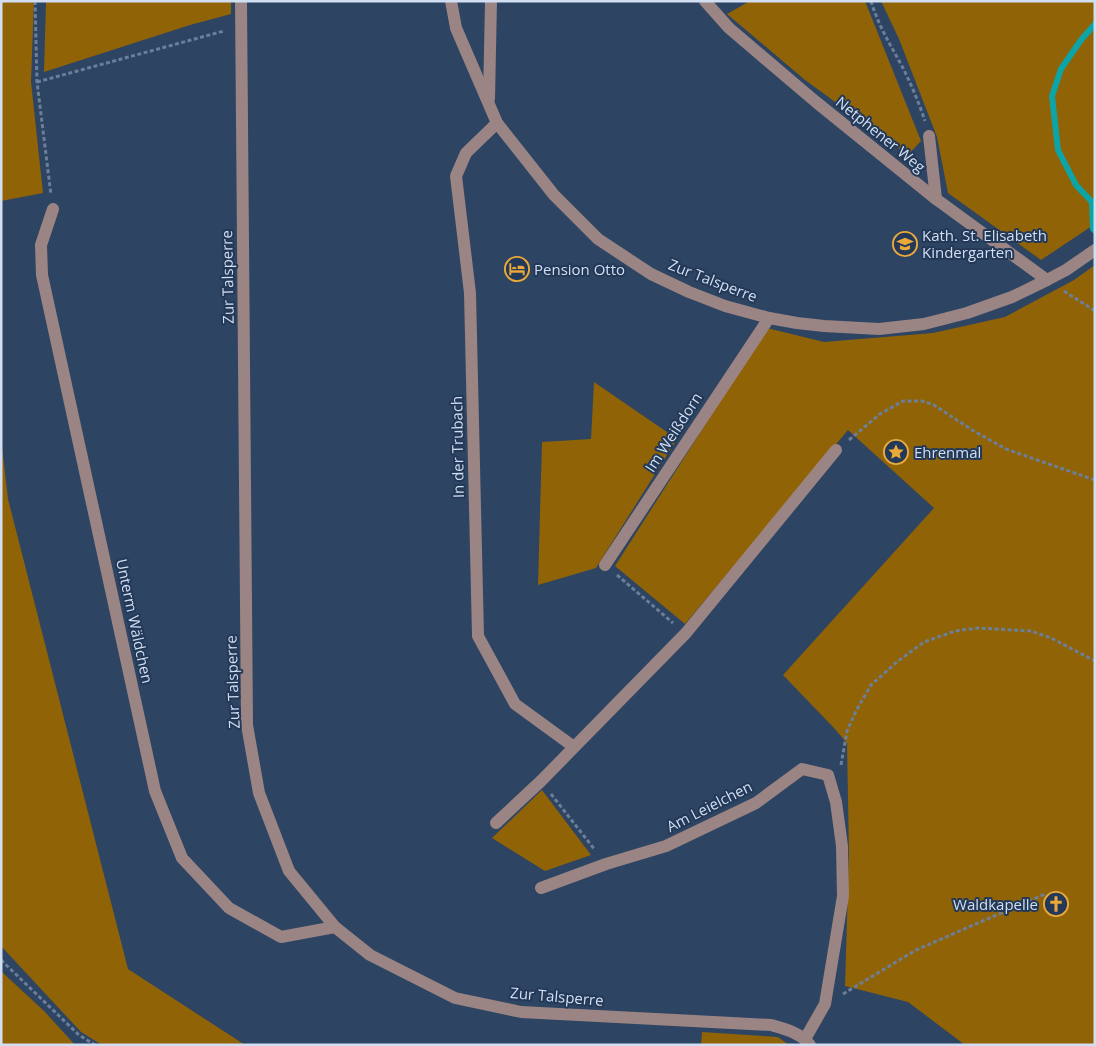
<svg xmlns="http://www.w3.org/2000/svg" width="1096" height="1046" viewBox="0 0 1096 1046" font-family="'Open Sans',sans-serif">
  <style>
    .green { fill: #906307 }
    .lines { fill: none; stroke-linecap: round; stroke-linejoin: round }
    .stream { stroke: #0ca4a6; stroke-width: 6 }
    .path { stroke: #6c7f99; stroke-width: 3; stroke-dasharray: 4 2.5; stroke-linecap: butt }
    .minor { stroke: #9a8484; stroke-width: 12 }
    .labels { text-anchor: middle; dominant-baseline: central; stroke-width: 4; stroke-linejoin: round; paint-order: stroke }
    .street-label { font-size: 15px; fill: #d2dff2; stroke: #233957 }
    .poi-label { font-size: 15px; fill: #d2dff2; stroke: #233957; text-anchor: start }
  </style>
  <rect width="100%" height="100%" fill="#2d4462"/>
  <!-- green -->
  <g class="green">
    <path d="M1 1H34L31 82 43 193 1 201Z"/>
    <path d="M46 1H231V14L190 25 44 72Z"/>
    <path d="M750 1H865L921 141 908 155 805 80 727 14Z"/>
    <path d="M881 1H1095V224L1041 260 948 193 937 137 899 39Z"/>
    <path d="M1095 265V1045H965L908 1002 845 986 849 855 847 743 834 728 783 675 934 508 848 430 685 624 615 566 767 328 824 342 933 333 1005 317 1074 280Z"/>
    <path d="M594 382 677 439 596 568 538 585 542 442 591 439Z"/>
    <path d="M1 439 8 499 128 969 245 1045H102L81 1032 1 946Z"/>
    <path d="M542 790 591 855 545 871 492 838Z"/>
    <path d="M1 971 45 1012 75 1045H1Z"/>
    <path d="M702 1032 778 1037 789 1045H701Z"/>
  </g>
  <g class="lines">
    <!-- stream -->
    <path class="stream" d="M1095 24 1081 40 1061 69 1052 96 1058 150 1076 185 1092 202 1093 229 1095 231"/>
    <!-- path -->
    <g class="path">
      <path d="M35 1 37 82 51 195"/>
      <path d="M871 1C878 25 891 46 903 68 911 84 919 103 925 121"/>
      <path d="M37 82 224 31"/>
      <path d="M1064 291 1095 311"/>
      <path d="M849 440 880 414 903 401H922L934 405 972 430 1006 449 1040 461 1095 480"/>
      <path d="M617 575 673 623"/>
      <path d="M841 765 847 731 856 711 871 685 898 661 924 642 955 631 978 628 1031 631 1051 638 1095 661"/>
      <path d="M551 794 595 850"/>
      <path d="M1 960 79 1035 95 1045"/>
      <path d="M843 994 916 950 1045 894"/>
    </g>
    <!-- minor -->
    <g class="minor">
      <path d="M241 1 247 725 259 793 289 871 335 927 370 955 455 998 521 1012 771 1025C785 1029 801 1033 810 1045"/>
      <path d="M451 1 456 28 497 123 554 195 598 239 651 274 689 292 725 306 769 318 797 323 824 326 879 329 924 324 967 313 1012 297 1047 280 1066 270 1095 250"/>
      <path d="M705 1 729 28 816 102 936 199 1047 280"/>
      <path d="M489 99 491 1"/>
      <path d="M497 123 466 153 456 176 470 293 478 636 515 704 574 747"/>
      <path d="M929 136 936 199"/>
      <path d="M53 209 41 245 42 275 155 791 182 858 229 908 281 937 335 927"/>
      <path d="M605 565 769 318"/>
      <path d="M496 823 541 781 686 633 836 450"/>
      <path d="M541 888 606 864 666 846 756 803 802 769 828 775 836 802 842 846 843 896 825 1004 805 1039"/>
    </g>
  </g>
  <!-- icons -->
  <defs>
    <symbol id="school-ring" viewBox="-11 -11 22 22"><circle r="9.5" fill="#233957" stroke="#eba939" stroke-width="1.5"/><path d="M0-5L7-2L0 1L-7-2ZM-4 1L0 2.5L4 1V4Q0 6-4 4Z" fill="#eba939"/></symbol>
    <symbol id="hotel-ring" viewBox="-11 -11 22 22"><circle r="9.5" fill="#233957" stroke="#eba939" stroke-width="1.5"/><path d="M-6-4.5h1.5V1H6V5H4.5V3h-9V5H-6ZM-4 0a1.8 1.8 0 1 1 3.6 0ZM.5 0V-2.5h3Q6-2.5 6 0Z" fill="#eba939"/></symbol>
    <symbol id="sight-ring" viewBox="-11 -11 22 22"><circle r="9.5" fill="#233957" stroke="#eba939" stroke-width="1.5"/><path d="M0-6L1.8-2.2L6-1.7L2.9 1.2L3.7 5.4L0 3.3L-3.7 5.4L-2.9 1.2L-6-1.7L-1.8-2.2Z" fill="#eba939"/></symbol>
    <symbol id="church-ring" viewBox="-11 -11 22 22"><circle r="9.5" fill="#233957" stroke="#eba939" stroke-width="1.5"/><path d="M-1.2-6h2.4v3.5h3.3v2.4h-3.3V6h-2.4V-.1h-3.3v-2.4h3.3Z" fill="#eba939"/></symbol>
  </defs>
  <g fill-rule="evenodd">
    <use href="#school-ring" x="891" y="230" width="28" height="28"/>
    <use href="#hotel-ring" x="503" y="255" width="28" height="28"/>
    <use href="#sight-ring" x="882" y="438" width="28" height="28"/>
    <use href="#church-ring" x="1042" y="890" width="28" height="28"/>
  </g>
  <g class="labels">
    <!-- street labels -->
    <g class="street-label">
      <text transform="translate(881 134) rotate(39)">Netphener Weg</text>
      <text transform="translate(227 277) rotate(-91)">Zur Talsperre</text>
      <text transform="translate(713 280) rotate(21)">Zur Talsperre</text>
      <text transform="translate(673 432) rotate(-57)">Im Weißdorn</text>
      <text transform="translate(457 447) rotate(-91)">In der Trubach</text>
      <text transform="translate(135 621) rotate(78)">Unterm Wäldchen</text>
      <text transform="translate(232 682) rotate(-92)">Zur Talsperre</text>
      <text transform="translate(709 806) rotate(-27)">Am Leielchen</text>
      <text transform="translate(557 996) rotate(5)">Zur Talsperre</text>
    </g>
    <!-- poi labels -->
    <g class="poi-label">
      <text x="922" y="235">Kath. St. Elisabeth<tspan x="922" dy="17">Kindergarten</tspan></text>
      <text x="534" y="269">Pension Otto</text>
      <text x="914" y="452">Ehrenmal</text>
      <text x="1038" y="904" text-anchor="end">Waldkapelle</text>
    </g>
  </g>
  <!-- border -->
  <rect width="1096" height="1046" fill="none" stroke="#d2dff2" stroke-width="5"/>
</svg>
